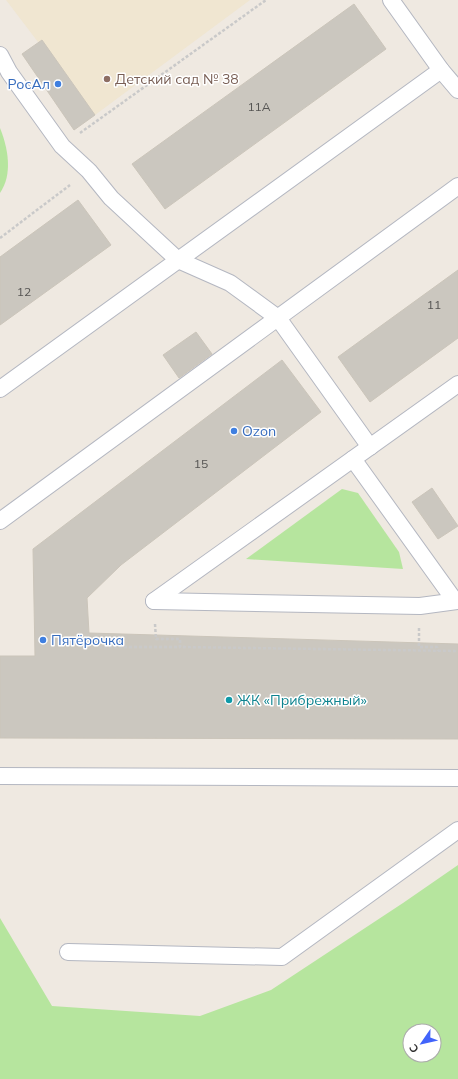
<svg xmlns="http://www.w3.org/2000/svg" width="458" height="1079" viewBox="0 0 458 1079" font-family="Mulish,sans-serif">
  <style>
    .education { fill: #f0e6d1 }
    .green { fill: #b6e59e; fill-rule: evenodd }
    .building { fill: #cbc7bf; stroke: #cbc5ba }
    .lines { fill: none; stroke-linecap: round; stroke-linejoin: round }
    .service-casing { stroke: #b4b7c1; stroke-width: 18 }
    .path { stroke: #c9c9c9; stroke-width: 2.5; stroke-dasharray: 3 2; stroke-linecap: butt }
    .service { stroke: #fff; stroke-width: 16 }
    .education-dot { fill: #8d6e63; stroke: #fff; stroke-width: 1.5 }
    .shop-dot { fill: #3f7fe0; stroke: #fff; stroke-width: 1.5 }
    .culture-dot { fill: #0f9aa8; stroke: #fff; stroke-width: 1.5 }
    .labels { text-anchor: middle; dominant-baseline: central; stroke-width: 3; stroke-linejoin: round; paint-order: stroke }
    .number-label { font-size: 12px; fill: #555452 }
    .education-label { font-size: 14px; fill: #785e54; stroke: #fff; text-anchor: start }
    .shop-label { font-size: 14px; fill: #366cbe; stroke: #fff; text-anchor: start }
    .culture-label { font-size: 14px; fill: #0d838f; stroke: #fff; text-anchor: start }
  </style>
  <rect width="100%" height="100%" fill="#efe9e1"/>
  <!-- education -->
  <path class="education" d="M6 0H250L95 115 42 40 38 42Z"/>
  <!-- green -->
  <g class="green">
    <path d="M0 128C8 148 13 174 0 193Z"/>
    <path d="M342 489 358 493 399 552 403 569 246 559Z"/>
    <path d="M458 865V1079H0V918L52 1006 200 1016 271 990 403 903ZM410 1031H434V1055H410Z"/>
  </g>
  <!-- building -->
  <g class="building">
    <path d="M354 4 386 49 165 209 132 164Z"/>
    <path d="M42 40 95 115 74 130 22 54Z"/>
    <path d="M78 200 111 245 0 325V257Z"/>
    <path d="M458 270V338L370 402 338 357Z"/>
    <path d="M196 332 212 354 179 378 163 355Z"/>
    <path d="M282 360 321 412 121 565 87 598 89 633 458 644V739L0 738V656H35L33 549Z"/>
    <path d="M432 488 458 526 438 539 412 502Z"/>
  </g>
  <g class="lines">
    <defs>
      <g id="service">
        <path d="M391 0 441 70 458 90"/>
        <path d="M0 55 9 72 62 146 89 171 111 198 178 260 230 283 278 318 370 447"/>
        <path d="M0 389 441 70"/>
        <path d="M353 459 455 601"/>
        <path d="M0 521 458 186"/>
        <path d="M154 601 458 384"/>
        <path d="M154 601 420 606 458 601"/>
        <path d="M0 776 458 778"/>
        <path d="M68 952 282 957 458 830"/>
      </g>
    </defs>
    <!-- service casing -->
    <use href="#service" class="service-casing"/>
    <!-- path -->
    <g class="path">
      <path d="M80 133 266 0"/>
      <path d="M0 238 70 185"/>
      <path d="M155 624 156 639H180V647L458 651"/>
      <path d="M419 628V647H437L438 651"/>
      <path d="M99 647H180"/>
    </g>
    <!-- service -->
    <use href="#service" class="service"/>
  </g>
  <!-- markers -->
  <circle class="education-dot" cx="107" cy="79" r="4"/>
  <g class="shop-dot">
    <circle cx="58" cy="84" r="4"/>
    <circle cx="234" cy="431" r="4"/>
    <circle cx="43" cy="640" r="4"/>
  </g>
  <circle class="culture-dot" cx="229" cy="700" r="4"/>
  <g class="labels">
    <!-- number labels -->
    <g class="number-label">
      <text x="259" y="106">11А</text>
      <text x="24" y="291">12</text>
      <text x="434" y="304">11</text>
      <text x="201" y="463">15</text>
    </g>
    <!-- education labels -->
    <g class="education-label">
      <text x="115" y="79">Детский сад № 38</text>
    </g>
    <!-- shop labels -->
    <g class="shop-label">
      <text x="50" y="84" text-anchor="end">РосАл</text>
      <text x="242" y="431">Ozon</text>
      <text x="51" y="640">Пятёрочка</text>
    </g>
    <!-- culture labels -->
    <g class="culture-label">
      <text x="237" y="700">ЖК «Прибрежный»</text>
    </g>
  </g>
  <!-- north arrow -->
  <g transform="translate(422 1043) rotate(236)"><circle r="19" fill="#ffffff" stroke="#ababab"/>
  <path d="M0-3L7 15L0 10L-7 15Z" fill="#4264fb"/>
  <text y="-6" font-size="11" font-weight="bold" text-anchor="middle" fill="#2e2e2e">С</text>
  </g>
</svg>
